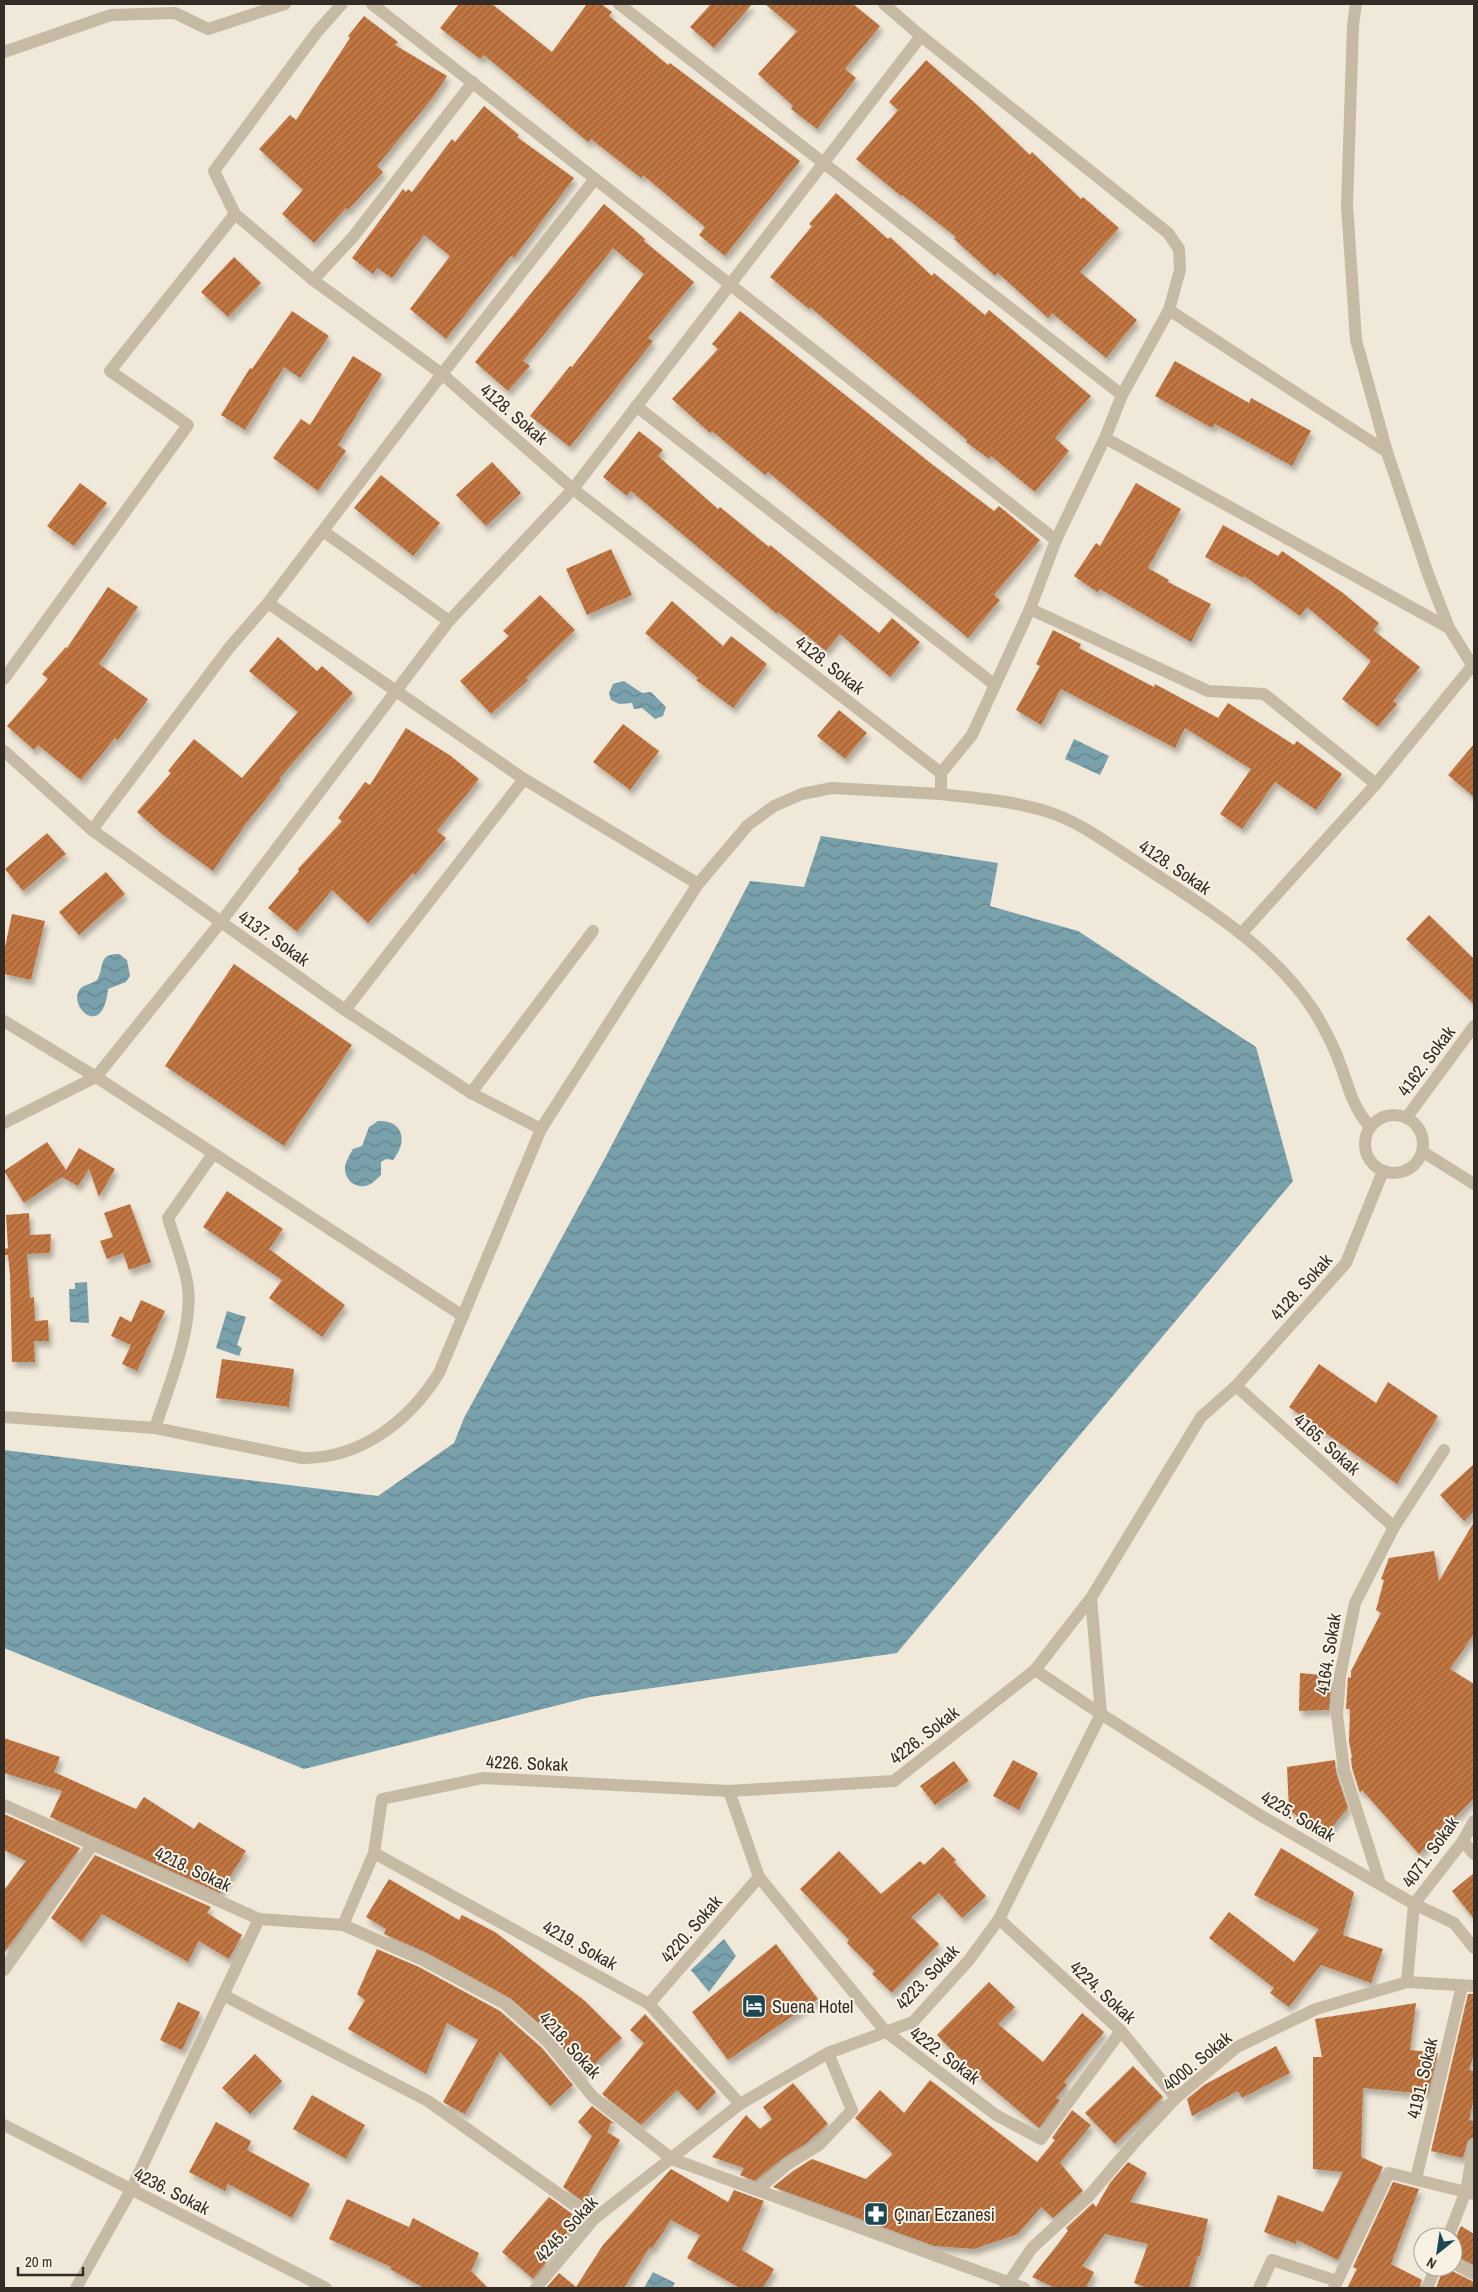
<svg xmlns="http://www.w3.org/2000/svg" width="1478" height="2292" viewBox="0 0 1478 2292" font-family="'Archivo Narrow',sans-serif">
  <style>
    .water { fill: url(#water-waves) }
    .building { fill: url(#building-hatch); filter: url(#shadow) }
    .lines { fill: none; stroke-linecap: round; stroke-linejoin: round }
    .street { stroke: #c7baa4; stroke-width: 12 }
    .labels { text-anchor: middle; dominant-baseline: central; stroke-width: 4; stroke-linejoin: round; paint-order: stroke }
    .street-label { font-size: 18px; fill: #332c26; stroke: #f8f2e4 }
    .poi-label { font-size: 18px; fill: #332c26; stroke: #f8f2e4; text-anchor: start }
  </style>
  <defs>
    <pattern id="water-waves" width="16" height="10" patternUnits="userSpaceOnUse" patternTransform="scale(1.25)"><rect width="16" height="10" fill="#78a1ac"/><path d="M0 5q4-4 8 0t8 0" fill="none" stroke="#63838c"/></pattern>
    <pattern id="building-hatch" width="6" height="6" patternUnits="userSpaceOnUse" patternTransform="scale(1.25)"><rect width="6" height="6" fill="#c27743"/><path d="M-1 1l2-2M0 6l6-6M5 7l2-2" fill="none" stroke="#9e6238"/></pattern>
    <filter id="shadow"><feDropShadow dx="3" dy="5.5" stdDeviation="2.5" flood-color="#0004"/></filter>
  </defs>
  <rect width="100%" height="100%" fill="#f0e8d8"/>
  <!-- water -->
  <g class="water">
    <path d="M624 681 642 693 651 692 666 707 663 716 655 719 642 708 634 709 632 703 619 704 611 700 609 693 613 684Z"/>
    <path d="M1074 739 1109 756 1100 775 1065 759Z"/>
    <path d="M821 836 998 863 990 906 1078 931 1256 1047 1293 1181 897 1653 590 1697 304 1769 4 1648V1450L378 1496 454 1443 464 1418 604 1160 750 881 804 887Z"/>
    <path d="M119 954 127 960 130 976 126 982 108 989C103 1041 67 1006 80 989 85 984 92 984 97 980 105 968 97 953 119 954Z"/>
    <path d="M378 1121C404 1120 408 1142 393 1160L386 1159 381 1162V1175C377 1179 371 1185 365 1186 354 1188 344 1178 345 1167 346 1161 350 1154 353 1149L362 1146 369 1127Z"/>
    <path d="M87 1282 89 1323 70 1322 69 1289H75V1283Z"/>
    <path d="M227 1311 246 1317 237 1345 242 1348 239 1356 216 1348Z"/>
    <path d="M724 1939 736 1956 709 1992 691 1970Z"/>
    <path d="M653 2272 675 2283 672 2288H644Z"/>
  </g>
  <!-- building -->
  <g class="building">
    <path d="M459 4H492L552 52 587 4H601L612 12 609 16 668 65 670 63 800 161 725 256 699 235 705 227 643 175 641 178 591 139 588 142 484 55 480 59 440 28Z"/>
    <path d="M711 4H752L714 48 690 27Z"/>
    <path d="M765 4H853L880 26 845 69 856 78 817 129 791 109 793 106 758 74 797 31Z"/>
    <path d="M364 16 398 42 395 45 447 76 434 96 377 166 383 172 348 210 346 208 314 243 282 214 303 190 259 149 290 115 296 120 350 38 348 36Z"/>
    <path d="M926 60 975 103 1030 155 1032 152 1081 199 1083 197 1119 228 1080 272 1137 320 1106 358 1052 313 1048 318 998 273 995 276 954 239 956 237 902 195 901 196 856 159 898 110 889 102Z"/>
    <path d="M484 106 519 135 517 137 574 178 514 258 511 256 446 339 410 309 450 256 424 235 392 278 377 268 373 274 352 258 403 189 406 192 408 189 412 192 452 139 455 142Z"/>
    <path d="M836 193 888 239 890 237 932 276 934 273 985 315 989 310 1091 396 1055 438 1069 451 1035 492 991 456 989 459 966 442 967 440 810 307 809 309 770 277 812 226 809 224Z"/>
    <path d="M604 204 645 239 644 241 694 282 648 338 653 341 570 447 530 416 570 366 572 367 644 274 613 248 523 361 530 366 508 391 475 362Z"/>
    <path d="M234 257 261 283 228 317 201 292Z"/>
    <path d="M292 311 329 336 300 378 284 367 245 430 221 415 250 368 252 369Z"/>
    <path d="M740 311 933 465 994 511 999 506 1040 540 994 595 1000 600 968 638 768 472 765 475 712 431 710 433 672 399 718 349 712 344Z"/>
    <path d="M353 356 382 374 338 445 346 451 318 491 273 458 301 419 310 425Z"/>
    <path d="M1175 361 1249 403 1251 398 1311 431 1292 466 1215 424 1212 428 1155 396Z"/>
    <path d="M639 431 663 450 658 456 718 509 720 507 769 547 770 545 879 633 892 618 920 642 890 677 840 634 826 651 778 612 777 614 631 491 627 496 603 477Z"/>
    <path d="M492 462 521 493 486 526 456 495Z"/>
    <path d="M381 475 440 523 413 556 354 508Z"/>
    <path d="M80 483 107 503 74 546 47 526Z"/>
    <path d="M1136 483 1181 509 1148 568 1169 580 1168 582 1211 604 1191 642 1100 589 1097 592 1074 576 1096 543 1100 546Z"/>
    <path d="M1223 525 1278 556 1282 551 1343 593 1379 623 1373 630 1420 667 1393 701 1397 704 1378 727 1342 699 1371 661 1307 607 1300 616 1244 576 1243 578 1205 557Z"/>
    <path d="M611 549 632 595 587 615 566 569Z"/>
    <path d="M108 587 138 607 99 664 148 699 118 740 115 738 81 780 38 745 34 750 7 726 48 679 42 674 66 647 67 648Z"/>
    <path d="M540 595 575 630 526 678 528 680 491 714 460 681 509 636 503 631Z"/>
    <path d="M672 601 723 646 731 636 767 664 733 708 696 680 698 678 645 633Z"/>
    <path d="M1053 630 1081 644 1079 648 1154 687 1155 684 1218 718 1228 703 1294 745 1297 741 1342 774 1316 810 1275 782 1242 829 1220 814 1251 769 1185 728 1175 748 1061 689 1041 725 1016 710 1040 666 1036 664Z"/>
    <path d="M278 637 317 671 322 666 353 693 279 779 281 780 245 825 213 871 162 834 137 812 171 773 168 771 194 739 242 778 298 712 249 671Z"/>
    <path d="M839 710 867 733 845 759 817 736Z"/>
    <path d="M623 724 659 751 630 790 593 762Z"/>
    <path d="M406 728 451 756 479 779 437 831 446 838 415 875 413 873 368 923 332 890 297 932 268 908 299 871 298 869 342 821 338 818 365 782 370 785Z"/>
    <path d="M1474 744V797L1448 775Z"/>
    <path d="M47 833 66 854 23 891 5 869Z"/>
    <path d="M106 872 125 894 79 935 59 912Z"/>
    <path d="M12 914 45 921 31 980 4 974V952Z"/>
    <path d="M1429 915 1474 959V1004L1406 939Z"/>
    <path d="M234 964 352 1045 284 1146 165 1066Z"/>
    <path d="M47 1142 66 1170 79 1148 115 1169 99 1197 89 1169 78 1186 62 1177 24 1203 4 1171Z"/>
    <path d="M227 1191 283 1229 269 1249 345 1305 322 1337 269 1298 282 1280 203 1227Z"/>
    <path d="M130 1204 151 1262 129 1270 123 1253 107 1259 100 1241 113 1237 104 1213Z"/>
    <path d="M29 1213 30 1235 51 1234 50 1253 27 1254 30 1298 34 1297 35 1321 48 1320 49 1341H34L35 1362H12L10 1274 8 1255H4V1249L8 1248 6 1215Z"/>
    <path d="M141 1300 165 1311 137 1371 122 1364 131 1345 111 1336 120 1316 131 1322Z"/>
    <path d="M222 1359 294 1369 289 1407 216 1398Z"/>
    <path d="M1319 1364 1376 1403 1388 1382 1438 1416 1397 1484 1289 1407Z"/>
    <path d="M1474 1464V1511L1464 1521 1440 1495Z"/>
    <path d="M1474 1522V1634L1450 1669 1474 1684V1798L1419 1854 1362 1790 1360 1793 1352 1768 1351 1758 1352 1757 1349 1742 1350 1709H1346L1348 1677 1351 1678V1671L1381 1613 1376 1610 1384 1580 1381 1579 1389 1558 1434 1551 1439 1581Z"/>
    <path d="M1300 1673 1332 1676 1329 1710 1299 1711Z"/>
    <path d="M4 1738 60 1757 54 1772 136 1809 144 1797 194 1829 199 1822 246 1851 220 1893 50 1817 62 1791 4 1773Z"/>
    <path d="M1013 1760 1038 1773 1019 1810 993 1796Z"/>
    <path d="M1335 1760 1336 1772 1348 1808 1324 1836 1289 1810 1287 1767Z"/>
    <path d="M954 1761 969 1781 935 1805 920 1786Z"/>
    <path d="M4 1814 80 1848 4 1953V1890L26 1861 4 1850Z"/>
    <path d="M943 1847 956 1860 954 1862 986 1896 962 1918 939 1893 911 1917 939 1944 892 1993 872 1974 875 1971 847 1943 849 1940 800 1889 839 1851 881 1894 920 1861 924 1865Z"/>
    <path d="M1281 1848 1354 1892 1343 1935 1383 1949 1371 1983 1321 1965 1289 2007 1270 1993 1274 1988 1209 1938 1229 1912 1294 1962 1319 1929 1254 1895Z"/>
    <path d="M95 1855 211 1907 207 1913 242 1935 229 1959 199 1941 188 1962 102 1914 82 1942 51 1918Z"/>
    <path d="M1474 1873V1919L1452 1891Z"/>
    <path d="M389 1879 459 1920 462 1915 495 1932 585 2001 622 2038 585 2074 553 2036 510 1998 427 1953 384 1934 386 1929 366 1917Z"/>
    <path d="M776 1944 818 1999 728 2060 692 2012Z"/>
    <path d="M377 1949 419 1967 500 2011 542 2048 573 2085 550 2106 500 2052 465 2114 448 2105 443 2102 478 2040 447 2023 426 2074 348 2029 365 2000 357 1994Z"/>
    <path d="M989 1982 1015 2007 998 2024 1043 2062 1082 2013 1104 2032 1064 2082 1067 2085 1056 2098 1060 2100 1039 2128 973 2072 937 2035Z"/>
    <path d="M1468 1994H1474V2054L1469 2070 1474 2071V2098L1469 2120 1474 2121V2137L1468 2140 1463 2158 1431 2151Z"/>
    <path d="M178 2002 200 2012 182 2050 160 2040Z"/>
    <path d="M1416 2003 1410 2050 1438 2053 1428 2094 1363 2088 1361 2157 1383 2167 1338 2260 1297 2240 1296 2244 1264 2232 1278 2195 1323 2212 1343 2172 1313 2169V2057H1322L1315 2019Z"/>
    <path d="M645 2014 716 2092 698 2111 677 2090 641 2125 602 2094 644 2043 630 2030Z"/>
    <path d="M1276 2046 1290 2073 1242 2098 1238 2091 1192 2116 1187 2099 1204 2085Z"/>
    <path d="M255 2054 282 2081 250 2114 222 2088Z"/>
    <path d="M1133 2066 1163 2097 1115 2144 1085 2113Z"/>
    <path d="M930 2080 1037 2162 1055 2140 1052 2138 1072 2110 1091 2125 1060 2163 1083 2191 1053 2218 1041 2207 1018 2234 974 2249 934 2246 773 2187 793 2171 812 2159 866 2179 893 2154 855 2118 880 2090 904 2113Z"/>
    <path d="M793 2083 828 2124 807 2143 783 2158 755 2181 740 2175 744 2168 712 2157 746 2115 760 2129 772 2119 763 2107Z"/>
    <path d="M312 2095 365 2125 346 2159 293 2129Z"/>
    <path d="M592 2106 615 2124 611 2123 607 2132 620 2140 584 2202 563 2187 592 2136 578 2122Z"/>
    <path d="M216 2122 251 2141 247 2150 310 2184 292 2218 228 2184 225 2191 189 2172Z"/>
    <path d="M1128 2162 1147 2173 1130 2202 1208 2219 1200 2256H1198L1189 2288H1147L1134 2283 1148 2244 1105 2234 1082 2266 1094 2272 1086 2288H1055L1032 2277 1068 2231 1066 2228 1093 2203 1096 2207 1110 2183Z"/>
    <path d="M671 2169 728 2202 734 2190 764 2201 742 2250 774 2269 763 2288H740L687 2258 700 2235 671 2220 652 2249 650 2247 624 2288H546L559 2273 576 2287 603 2245Z"/>
    <path d="M1393 2182 1419 2189 1391 2264 1422 2280 1419 2288H1347L1357 2269 1353 2267Z"/>
    <path d="M549 2197 579 2219 543 2260 546 2263 533 2279 502 2252Z"/>
    <path d="M347 2199 409 2227 413 2218 479 2253 471 2271 488 2288H424L390 2269 391 2267 329 2239Z"/>
    <path d="M1461 2226 1474 2234V2265L1453 2255V2243Z"/>
    <path d="M1444 2267 1474 2282V2288H1436Z"/>
  </g>
  <g class="lines">
    <!-- street -->
    <g class="street">
      <path d="M342 4 317 32 214 171 235 214 313 280 442 374 573 489 941 773V794C980 799 1020 801 1057 815 1085 826 1110 845 1135 861 1199 903 1271 945 1314 1011 1325 1029 1335 1049 1342 1069 1350 1092 1353 1106 1369 1126"/>
      <path d="M372 4 1056 540"/>
      <path d="M619 4 1122 395"/>
      <path d="M884 4 921 36 1168 233 1179 249 1180 270 1169 310 1122 395 1105 438 1056 540 1030 609 972 735 941 773"/>
      <path d="M1356 4 1353 25 1347 205 1356 340 1387 452 1428 574 1449 628 1474 668"/>
      <path d="M4 52 111 15 175 13 208 29 285 4"/>
      <path d="M313 280 353 237 473 82"/>
      <path d="M1169 310 1387 452"/>
      <path d="M636 406 995 685"/>
      <path d="M1105 438 1449 628"/>
      <path d="M323 531 449 621"/>
      <path d="M268 603 524 779 698 884"/>
      <path d="M1030 609 1208 691 1264 694 1376 784"/>
      <path d="M4 679 188 425 110 371 235 214"/>
      <path d="M4 751 92 830 221 922 345 1010 471 1093 541 1129"/>
      <path d="M92 830 229 648 268 603 442 374 594 180"/>
      <path d="M1241 934 1376 784 1473 665"/>
      <path d="M345 1010 524 779"/>
      <path d="M4 1021 96 1077 463 1316"/>
      <path d="M471 1093 593 931"/>
      <circle cx="1394" cy="1144" r="29"/>
      <path d="M1407 1117 1474 1026"/>
      <path d="M4 1123 96 1077 221 922 449 621 573 489 921 36"/>
      <path d="M1423 1152 1474 1184"/>
      <path d="M1236 1386 1394 1527"/>
      <path d="M4 1417 155 1428 302 1458C361 1459 409 1421 439 1373L541 1129 698 884 748 825 774 806 802 794 832 788 941 794"/>
      <path d="M155 1428C168 1387 193 1330 188 1288 186 1268 174 1239 168 1218L213 1154"/>
      <path d="M1035 1670 1101 1714 1258 1814 1414 1904 1454 1923 1474 1948"/>
      <path d="M729 1791 759 1877 886 2032 996 2115 1041 2139 1121 2031"/>
      <path d="M4 1805 259 1919 343 1925 423 1960 505 2004 548 2042 593 2097 672 2159 1024 2288"/>
      <path d="M1463 1841 1474 1854"/>
      <path d="M374 1853 649 2004 740 2104"/>
      <path d="M1380 1883 1344 1770 1337 1715 1340 1676 1355 1603 1394 1527 1444 1450"/>
      <path d="M999 1919 1121 2031 1176 2098"/>
      <path d="M343 1925 374 1853 382 1799 483 1778 729 1791 894 1781 1035 1670 1091 1598 1201 1417 1236 1386 1346 1263 1383 1171"/>
      <path d="M4 1970 93 1844"/>
      <path d="M1407 1982 1414 1904 1463 1841 1474 1821"/>
      <path d="M223 1995 428 2101 594 2219"/>
      <path d="M649 2004 759 1877"/>
      <path d="M4 2125 326 2288"/>
      <path d="M1416 2179 1462 1986"/>
      <path d="M757 2190 788 2164 819 2145 852 2110 828 2053"/>
      <path d="M1448 2237 1466 2191 1474 2145"/>
      <path d="M1453 2263 1474 2274"/>
      <path d="M76 2288 131 2190 259 1919"/>
      <path d="M536 2288 594 2219 740 2104 828 2053 913 2022 969 1960 999 1919 1101 1714 1091 1598"/>
      <path d="M1005 2288 1032 2248 1088 2197 1134 2143 1176 2098 1237 2047 1316 2009 1407 1982 1474 1986"/>
      <path d="M1259 2288 1272 2260 1337 2281"/>
      <path d="M1334 2288 1389 2173 1474 2194"/>
      <path d="M1427 2288 1436 2267"/>
    </g>
  </g>
  <!-- icons -->
  <defs>
    <symbol id="hotel-square" viewBox="-11 -11 22 22"><rect x="-9" y="-9" width="18" height="18" rx="4" fill="#1d4753" stroke="#f8f2e4"/><path d="M-6-4.5h1.5V1H6V5H4.5V3h-9V5H-6ZM-4 0a1.8 1.8 0 1 1 3.6 0ZM.5 0V-2.5h3Q6-2.5 6 0Z" fill="#fff"/></symbol>
    <symbol id="pharmacy-square" viewBox="-11 -11 22 22"><rect x="-9" y="-9" width="18" height="18" rx="4" fill="#1d4753" stroke="#f8f2e4"/><path d="M-2-6h4v4h4v4h-4v4h-4v-4h-4v-4h4Z" fill="#fff"/></symbol>
  </defs>
  <g fill-rule="evenodd">
    <use href="#hotel-square" x="740" y="1992" width="28" height="28"/>
    <use href="#pharmacy-square" x="862" y="2200" width="28" height="28"/>
  </g>
  <g class="labels">
    <!-- street labels -->
    <g class="street-label">
      <text transform="translate(514 414) rotate(41)">4128. Sokak</text>
      <text transform="translate(830 665) rotate(38)">4128. Sokak</text>
      <text transform="translate(1175 867) rotate(34)">4128. Sokak</text>
      <text transform="translate(274 938) rotate(35)">4137. Sokak</text>
      <text transform="translate(1426 1061) rotate(-53)">4162. Sokak</text>
      <text transform="translate(1301 1287) rotate(-48)">4128. Sokak</text>
      <text transform="translate(1327 1444) rotate(42)">4165. Sokak</text>
      <text transform="translate(1328 1654) rotate(-81)">4164. Sokak</text>
      <text transform="translate(924 1735) rotate(-38)">4226. Sokak</text>
      <text transform="translate(527 1763) rotate(2)">4226. Sokak</text>
      <text transform="translate(1298 1816) rotate(30)">4225. Sokak</text>
      <text transform="translate(1430 1852) rotate(-54)">4071. Sokak</text>
      <text transform="translate(193 1869) rotate(25)">4218. Sokak</text>
      <text transform="translate(691 1929) rotate(-49)">4220. Sokak</text>
      <text transform="translate(580 1945) rotate(29)">4219. Sokak</text>
      <text transform="translate(927 1977) rotate(-46)">4223. Sokak</text>
      <text transform="translate(1103 1992) rotate(43)">4224. Sokak</text>
      <text transform="translate(570 2045) rotate(48)">4218. Sokak</text>
      <text transform="translate(945 2055) rotate(37)">4222. Sokak</text>
      <text transform="translate(1197 2061) rotate(-39)">4000. Sokak</text>
      <text transform="translate(1422 2078) rotate(-77)">4191. Sokak</text>
      <text transform="translate(172 2191) rotate(27)">4236. Sokak</text>
      <text transform="translate(566 2229) rotate(-47)">4245. Sokak</text>
    </g>
    <!-- poi labels -->
    <g class="poi-label">
      <text x="772" y="2006">Suena Hotel</text>
      <text x="894" y="2214">Çınar Eczanesi</text>
    </g>
  </g>
  <!-- border -->
  <rect width="1478" height="2292" fill="none" stroke="#332c26" stroke-width="10"/>
  <!-- north arrow -->
  <g transform="translate(1438 2252) rotate(210)"><circle r="24" fill="#f8f2e4" stroke="#a9a398"/>
  <path d="M0-4L9 19L0 12L-9 19Z" fill="#1d4753"/>
  <text y="-8" font-size="14" font-weight="bold" text-anchor="middle" fill="#332c26">N</text>
  </g>
  <!-- scale -->
  <path d="M18 2267v8h65v-8" fill="none" stroke="#332c26" stroke-width="2.5"/>
  <text x="25" y="2267" font-size="15" fill="#332c26" stroke="#f8f2e4" stroke-width="4" paint-order="stroke">20 m</text>
</svg>
